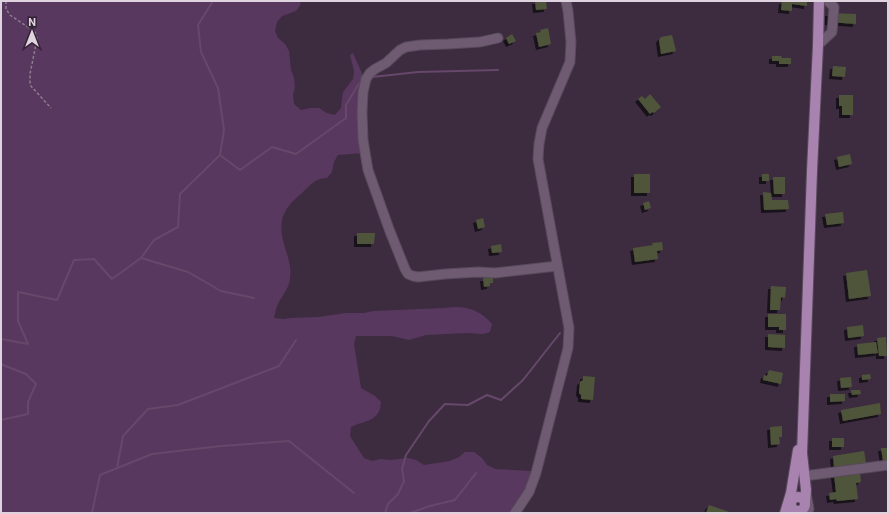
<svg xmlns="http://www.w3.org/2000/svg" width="889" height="514" viewBox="0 0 889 514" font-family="Roboto,sans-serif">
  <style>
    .green { fill: #59385f }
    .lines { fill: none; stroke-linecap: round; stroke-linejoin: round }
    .stream { stroke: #65486a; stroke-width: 2 }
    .building { fill: #4f553a; filter: url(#shadow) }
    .minor-casing { stroke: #58495b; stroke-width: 11 }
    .major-casing { stroke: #58495b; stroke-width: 12 }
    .path { stroke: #8c7d8e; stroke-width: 1.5; stroke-dasharray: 3 2; stroke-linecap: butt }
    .minor { stroke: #6e5b71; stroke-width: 9 }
    .major { stroke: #a883af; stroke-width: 10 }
  </style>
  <defs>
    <filter id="shadow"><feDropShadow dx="-3" dy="3" stdDeviation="0" flood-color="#0009"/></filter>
  </defs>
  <rect width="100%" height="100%" fill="#3d2c40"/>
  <!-- green -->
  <path class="green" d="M1 1H299L301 4 296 11 282 16 277 22 275 31 278 38 285 44 289 51 291 70 294 78 295 87 293 95 294 104 301 110 310 108H319L327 113 335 115 341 108 343 92 353 79 354 71 350 55 353 53 364 78 363 153 338 155 334 162 332 172 327 178C313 179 311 185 302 193 285 207 278 218 283 240 286 254 292 263 290 279 289 288 282 296 278 304 276 308 275 313 274 318L283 319 292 318 318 317 346 313H364L373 311 445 308C464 305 479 309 492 324L490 332 483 334 467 333 426 335 409 340 392 336H356L354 344 361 388 375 396 381 402C380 422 365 420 351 427L350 436 364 458 372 461 381 459 390 460 408 458 416 460 424 465 450 461 459 457 465 452H474L482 458 487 465 495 469 531 471 527 489 513 513H1Z"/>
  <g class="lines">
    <!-- stream -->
    <g class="stream">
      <path d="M372 77 418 72 498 70"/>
      <path d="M220 155 240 170 272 147 296 154 346 118V105L358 85 363 81"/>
      <path d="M141 258 188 272 221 291 254 298"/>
      <path d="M1 339 28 344 18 321V292L57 300 74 260 94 259 112 279 141 258 154 240 178 227 180 194 220 155 224 130 218 88 201 52 198 25 213 1"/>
      <path d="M1 363 3 365 26 374 36 384 28 402V414L1 420"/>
      <path d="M117 468 123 436 148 409 178 405 279 366 296 340"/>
      <path d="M92 513 100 475 152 454 221 446 289 441 354 493"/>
      <path d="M385 513 388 504 398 494 404 481 402 469 406 455 429 421 445 404 468 405 487 395 501 400 523 380 560 333"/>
      <path d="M410 513 430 506 455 500 476 473"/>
    </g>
  </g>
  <!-- building -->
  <g class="building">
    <path d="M535 1H546L547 9 536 10Z"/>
    <path d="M782 1H807V6L792 4V11L781 10Z"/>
    <path d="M828 13 856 14V24L828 22Z"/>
    <path d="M548 28 551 44 539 47 536 33 541 32 540 30Z"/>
    <path d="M512 34 516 41 509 44 506 38Z"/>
    <path d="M672 35 676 51 661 54 659 40 661 37Z"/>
    <path d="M772 56H781L782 58H791V64H779V61H772Z"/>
    <path d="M833 66 846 67 845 77 832 76Z"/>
    <path d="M650 94 661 107 654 113 652 112 650 114 638 99 642 96 645 99Z"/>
    <path d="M839 95H853V115H842V106H839Z"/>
    <path d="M850 154 852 164 839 167 837 157Z"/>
    <rect x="634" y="174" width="16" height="19"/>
    <rect x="762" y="174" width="7" height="7"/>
    <path d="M773 177H785V194H774Z"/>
    <path d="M763 192 771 193 772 200H788L789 209 764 210Z"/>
    <path d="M649 201 651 208 645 210 643 203Z"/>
    <path d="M843 212 844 223 827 225 825 214Z"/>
    <path d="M483 218 485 227 478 229 476 220Z"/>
    <path d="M357 233H375L374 244H357Z"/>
    <path d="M662 242 663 250 657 251 658 259 635 262 633 248 653 245 652 243Z"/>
    <path d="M501 244 502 252 492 253 491 246Z"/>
    <path d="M867 270 871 296 849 299 846 273Z"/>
    <path d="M483 278H493V283H490V286L484 287Z"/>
    <path d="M771 286 786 287 785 298 781 297 780 310H770Z"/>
    <path d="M768 314H786V330H779V327H768Z"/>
    <path d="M863 325 864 336 848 338 847 327Z"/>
    <path d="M768 334 785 335V348L768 347Z"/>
    <path d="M886 337 887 356H879L877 338Z"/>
    <path d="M876 342 878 353 858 355 857 344Z"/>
    <path d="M769 370 783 373 781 384 763 380 764 375 767 376Z"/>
    <path d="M870 374 871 379 862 380V375Z"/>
    <path d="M583 376 595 377 593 400 581 399V395L579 393 580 382 583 380Z"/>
    <path d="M851 377 852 387 841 388 840 378Z"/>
    <path d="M851 390H860L861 394 852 395Z"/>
    <path d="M830 394H845V401L830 402Z"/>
    <path d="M880 403 881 414 843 421 841 410Z"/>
    <path d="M782 426V437H779L780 444 771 445 770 427Z"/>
    <rect x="832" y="438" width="12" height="9"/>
    <path d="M881 448H888V460L883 461Z"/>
    <path d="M864 451 866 463 834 467 833 456Z"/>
    <path d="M860 472 861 482 856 483 858 499 837 501 836 499 830 500 829 493 836 492 834 475Z"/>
    <path d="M709 505 732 513H706Z"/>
  </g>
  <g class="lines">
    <defs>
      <g id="minor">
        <path d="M498 38 480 42 448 44 420 45 406 47 400 50 386 63 375 69 370 73 366 79 363 92 362 112 363 140 368 170 389 229 405 269 408 274 413 276 418 277 445 274 478 272 495 273 557 266"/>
        <path d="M818 45 832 32 834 7 828 1"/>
        <path d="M804 476 888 465"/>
        <path d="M806 493 809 509"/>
        <path d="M794 510 795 513"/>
        <path d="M515 513 529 492 536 473 568 348 569 328 538 159 539 144 542 128 570 62 571 42 568 11 566 1"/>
      </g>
      <g id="major">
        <circle cx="798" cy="504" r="7"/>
        <path d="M805 502 806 490 802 453 803 426 812 171 818 45 819 1"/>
        <path d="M785 513 791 493 798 450"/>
      </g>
    </defs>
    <!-- minor casing -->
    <use href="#minor" class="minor-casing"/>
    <!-- major casing -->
    <use href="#major" class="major-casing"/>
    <!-- path -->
    <path class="path" d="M6 1V9L10 15 35 32 37 39 30 74V85L51 108"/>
    <!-- minor -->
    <use href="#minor" class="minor"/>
    <!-- major -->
    <use href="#major" class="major"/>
  </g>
  <!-- border -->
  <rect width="889" height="514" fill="none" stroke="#dfd3e0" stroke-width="4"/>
  <!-- north arrow -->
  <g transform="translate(32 32)" stroke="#332236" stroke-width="3" paint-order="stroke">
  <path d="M0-3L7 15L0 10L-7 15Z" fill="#dfd3e0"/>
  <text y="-6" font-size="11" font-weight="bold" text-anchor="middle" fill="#dfd3e0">N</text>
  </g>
</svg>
